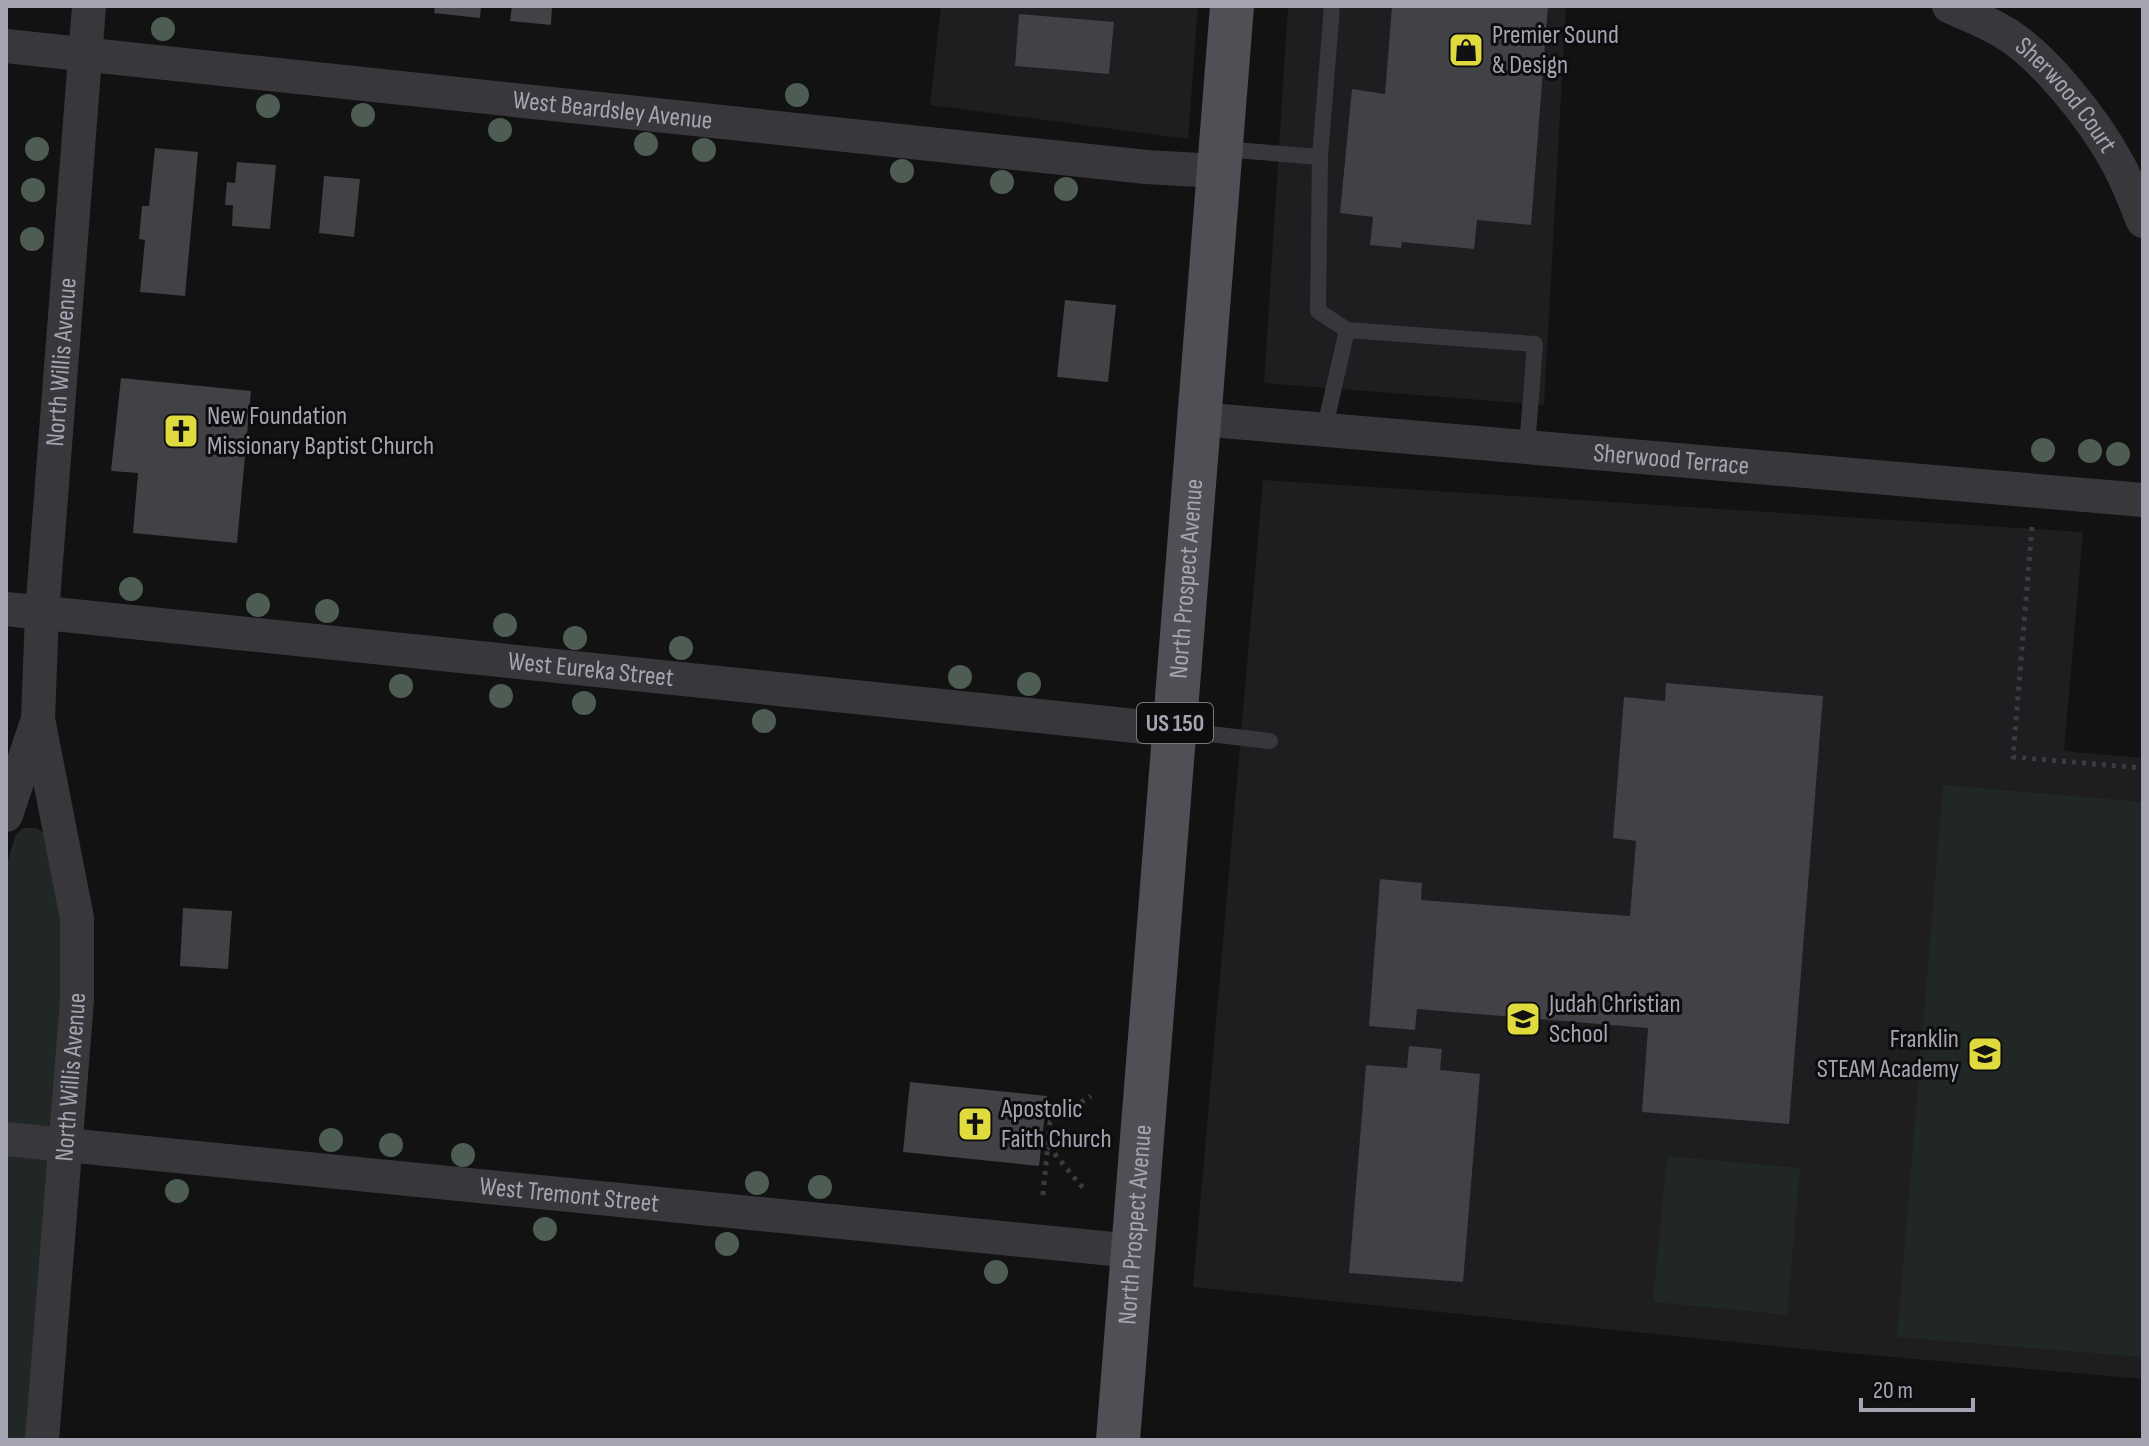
<svg xmlns="http://www.w3.org/2000/svg" width="2149" height="1446" viewBox="0 0 2149 1446" font-family="'Sofia Sans Condensed',sans-serif">
  <style>
    .built { fill: #1e1e20 }
    .green { fill: #202724 }
    .building { fill: #414146 }
    .lines { fill: none; stroke-linecap: round; stroke-linejoin: round }
    .path { stroke: #3b3b40; stroke-width: 5; stroke-dasharray: 4 6; stroke-linecap: butt }
    .lane { stroke: #38383c; stroke-width: 16 }
    .street { stroke: #38383c; stroke-width: 34 }
    .primary { stroke: #504f56; stroke-width: 44 }
    .tree { fill: #4d5d53 }
    .labels { text-anchor: middle; dominant-baseline: central; stroke-width: 6; stroke-linejoin: round; paint-order: stroke }
    .shield { fill: #0d0d0e; stroke: #777781; stroke-width: 2 }
    .shield-label { font-size: 24px; font-weight: bold; fill: #a4a4b2 }
    .poi-label { font-size: 26px; fill: #a4a4b2; stroke: #0d0d0e; text-anchor: start }
    .street-label { font-size: 26px; fill: #a4a4b2; stroke: #0d0d0e }
  </style>
  <rect width="100%" height="100%" fill="#121213"/>
  <!-- built -->
  <g class="built">
    <path d="M941 6H1198L1188 139 930 105Z"/>
    <path d="M1288 6H1566L1544 405 1264 383Z"/>
    <path d="M1263 480 2083 532 2064 751 2143 758V1379L1803 1349 1193 1287Z"/>
  </g>
  <!-- green -->
  <g class="green">
    <path d="M1943 785 2143 802V1357L1897 1337Z"/>
    <path d="M24 828H37L45 834 61 916 60 1006 28 1440H6V866L16 834Z"/>
    <path d="M1667 1156 1800 1168 1787 1315 1653 1302Z"/>
  </g>
  <!-- building -->
  <g class="building">
    <path d="M435 6H481L480 18 434 13Z"/>
    <path d="M512 6H552L551 25 510 21Z"/>
    <path d="M1392 6H1548L1531 225 1477 220 1474 249 1402 242 1401 248 1370 245 1373 217 1340 213 1352 89 1385 94Z"/>
    <path d="M1019 14 1114 22 1109 74 1015 66Z"/>
    <path d="M155 148 198 152 185 296 140 292 145 240 139 239 142 206H149Z"/>
    <path d="M237 162 276 165 270 229 232 226 233 205H225L227 182 235 183Z"/>
    <path d="M324 176 360 179 354 237 319 233Z"/>
    <path d="M1065 300 1116 305 1108 382 1057 377Z"/>
    <path d="M121 378 251 391 237 543 133 533 138 473 111 471Z"/>
    <path d="M1666 683 1823 696 1789 1124 1642 1112 1648 1028 1417 1009 1415 1030 1369 1026 1380 879 1422 883 1421 900 1630 916 1636 841 1613 838 1624 697 1665 701Z"/>
    <path d="M183 908 232 911 228 969 180 966Z"/>
    <path d="M1409 1046 1442 1049 1440 1070 1480 1074 1463 1282 1349 1273 1366 1065 1407 1068Z"/>
    <path d="M910 1082 1047 1096 1039 1166 903 1152Z"/>
  </g>
  <g class="lines">
    <!-- path -->
    <g class="path">
      <path d="M2032 527 2013 757 2143 768"/>
      <path d="M1048 1146 1083 1188"/>
      <path d="M1043 1195 1050 1122 1091 1096"/>
    </g>
    <!-- lane -->
    <g class="lane">
      <path d="M1222 149 1320 157 1332 6"/>
      <path d="M1320 157 1318 311 1347 330 1535 344 1527 447"/>
      <path d="M1324 431 1347 330"/>
      <path d="M1176 730 1270 741"/>
    </g>
    <!-- street -->
    <g class="street">
      <path id="s1" d="M1949 6C1966 14 1984 21 2000 30 2043 54 2095 121 2118 164 2128 182 2135 202 2143 221"/>
      <path id="s2" d="M6 46 1146 167 1218 171"/>
      <path id="s3" d="M1199 419 2143 500"/>
      <path id="s4" d="M6 609 1174 730"/>
      <path d="M6 815 38 719"/>
      <path id="s5" d="M6 1139 1133 1251"/>
      <path id="s6" d="M42 1440 77 1000V918L38 719 42 613 89 6"/>
    </g>
    <!-- primary -->
    <path class="primary" id="s7" d="M1118 1440 1232 6"/>
  </g>
  <!-- trees -->
  <g class="tree">
    <circle cx="163" cy="29" r="12"/>
    <circle cx="797" cy="95" r="12"/>
    <circle cx="268" cy="106" r="12"/>
    <circle cx="363" cy="115" r="12"/>
    <circle cx="500" cy="130" r="12"/>
    <circle cx="646" cy="144" r="12"/>
    <circle cx="37" cy="149" r="12"/>
    <circle cx="704" cy="150" r="12"/>
    <circle cx="902" cy="171" r="12"/>
    <circle cx="1002" cy="182" r="12"/>
    <circle cx="1066" cy="189" r="12"/>
    <circle cx="33" cy="190" r="12"/>
    <circle cx="32" cy="239" r="12"/>
    <circle cx="2043" cy="450" r="12"/>
    <circle cx="2090" cy="451" r="12"/>
    <circle cx="2118" cy="454" r="12"/>
    <circle cx="131" cy="589" r="12"/>
    <circle cx="258" cy="605" r="12"/>
    <circle cx="327" cy="611" r="12"/>
    <circle cx="505" cy="625" r="12"/>
    <circle cx="575" cy="638" r="12"/>
    <circle cx="681" cy="648" r="12"/>
    <circle cx="960" cy="677" r="12"/>
    <circle cx="1029" cy="684" r="12"/>
    <circle cx="401" cy="686" r="12"/>
    <circle cx="501" cy="696" r="12"/>
    <circle cx="584" cy="703" r="12"/>
    <circle cx="764" cy="721" r="12"/>
    <circle cx="331" cy="1140" r="12"/>
    <circle cx="391" cy="1145" r="12"/>
    <circle cx="463" cy="1155" r="12"/>
    <circle cx="757" cy="1183" r="12"/>
    <circle cx="820" cy="1187" r="12"/>
    <circle cx="177" cy="1191" r="12"/>
    <circle cx="545" cy="1229" r="12"/>
    <circle cx="727" cy="1244" r="12"/>
    <circle cx="996" cy="1272" r="12"/>
  </g>
  <!-- icons -->
  <defs>
    <symbol id="shop-square" viewBox="-11 -11 22 22"><rect x="-9" y="-9" width="18" height="18" rx="4" fill="#dfda3e" stroke="#0d0d0e"/><path d="M-5-2.5h2.3a2.7 3.5 0 0 1 5.4 0H5L5.5 6h-11ZM-1.5-2.5h3a1.5 2.3 0 0 0-3 0Z" fill="#111"/></symbol>
    <symbol id="church-square" viewBox="-11 -11 22 22"><rect x="-9" y="-9" width="18" height="18" rx="4" fill="#dfda3e" stroke="#0d0d0e"/><path d="M-1.2-6h2.4v3.5h3.3v2.4h-3.3V6h-2.4V-.1h-3.3v-2.4h3.3Z" fill="#111"/></symbol>
    <symbol id="school-square" viewBox="-11 -11 22 22"><rect x="-9" y="-9" width="18" height="18" rx="4" fill="#dfda3e" stroke="#0d0d0e"/><path d="M0-5L7-2L0 1L-7-2ZM-4 1L0 2.5L4 1V4Q0 6-4 4Z" fill="#111"/></symbol>
  </defs>
  <g fill-rule="evenodd">
    <use href="#shop-square" x="1446" y="30" width="40" height="40"/>
    <use href="#church-square" x="161" y="411" width="40" height="40"/>
    <use href="#school-square" x="1503" y="999" width="40" height="40"/>
    <use href="#school-square" x="1965" y="1034" width="40" height="40"/>
    <use href="#church-square" x="955" y="1104" width="40" height="40"/>
  </g>
  <g class="labels">
    <!-- shield labels -->
    <rect class="shield" x="1137" y="703" width="76" height="40" rx="6"/>
    <g class="shield-label">
      <text x="1175" y="723">US 150</text>
    </g>
    <!-- poi labels -->
    <g class="poi-label">
      <text x="1492" y="35">Premier Sound<tspan x="1492" dy="30">&amp; Design</tspan></text>
      <text x="207" y="416">New Foundation<tspan x="207" dy="30">Missionary Baptist Church</tspan></text>
      <text x="1549" y="1004">Judah Christian<tspan x="1549" dy="30">School</tspan></text>
      <text x="1959" y="1039" text-anchor="end">Franklin<tspan x="1959" dy="30">STEAM Academy</tspan></text>
      <text x="1001" y="1109">Apostolic<tspan x="1001" dy="30">Faith Church</tspan></text>
    </g>
    <!-- street labels -->
    <g class="street-label">
      <text stroke="none"><textPath href="#s1" startOffset="150">Sherwood Court</textPath></text>
      <text stroke="none"><textPath href="#s2" startOffset="610">West Beardsley Avenue</textPath></text>
      <text stroke="none"><textPath href="#s6" startOffset="1084">North Willis Avenue</textPath></text>
      <text stroke="none"><textPath href="#s3" startOffset="474">Sherwood Terrace</textPath></text>
      <text stroke="none"><textPath href="#s7" startOffset="864">North Prospect Avenue</textPath></text>
      <text stroke="none"><textPath href="#s4" startOffset="588">West Eureka Street</textPath></text>
      <text stroke="none"><textPath href="#s6" startOffset="364">North Willis Avenue</textPath></text>
      <text stroke="none"><textPath href="#s5" startOffset="566">West Tremont Street</textPath></text>
      <text stroke="none"><textPath href="#s7" startOffset="216">North Prospect Avenue</textPath></text>
    </g>
  </g>
  <!-- border -->
  <rect width="2149" height="1446" fill="none" stroke="#a4a4b2" stroke-width="16"/>
  <!-- scale -->
  <path d="M1861 1398v12h112v-12" fill="none" stroke="#a4a4b2" stroke-width="4"/>
  <text x="1873" y="1398" font-size="24" fill="#a4a4b2" stroke="#0d0d0e" stroke-width="6" paint-order="stroke">20 m</text>
</svg>
